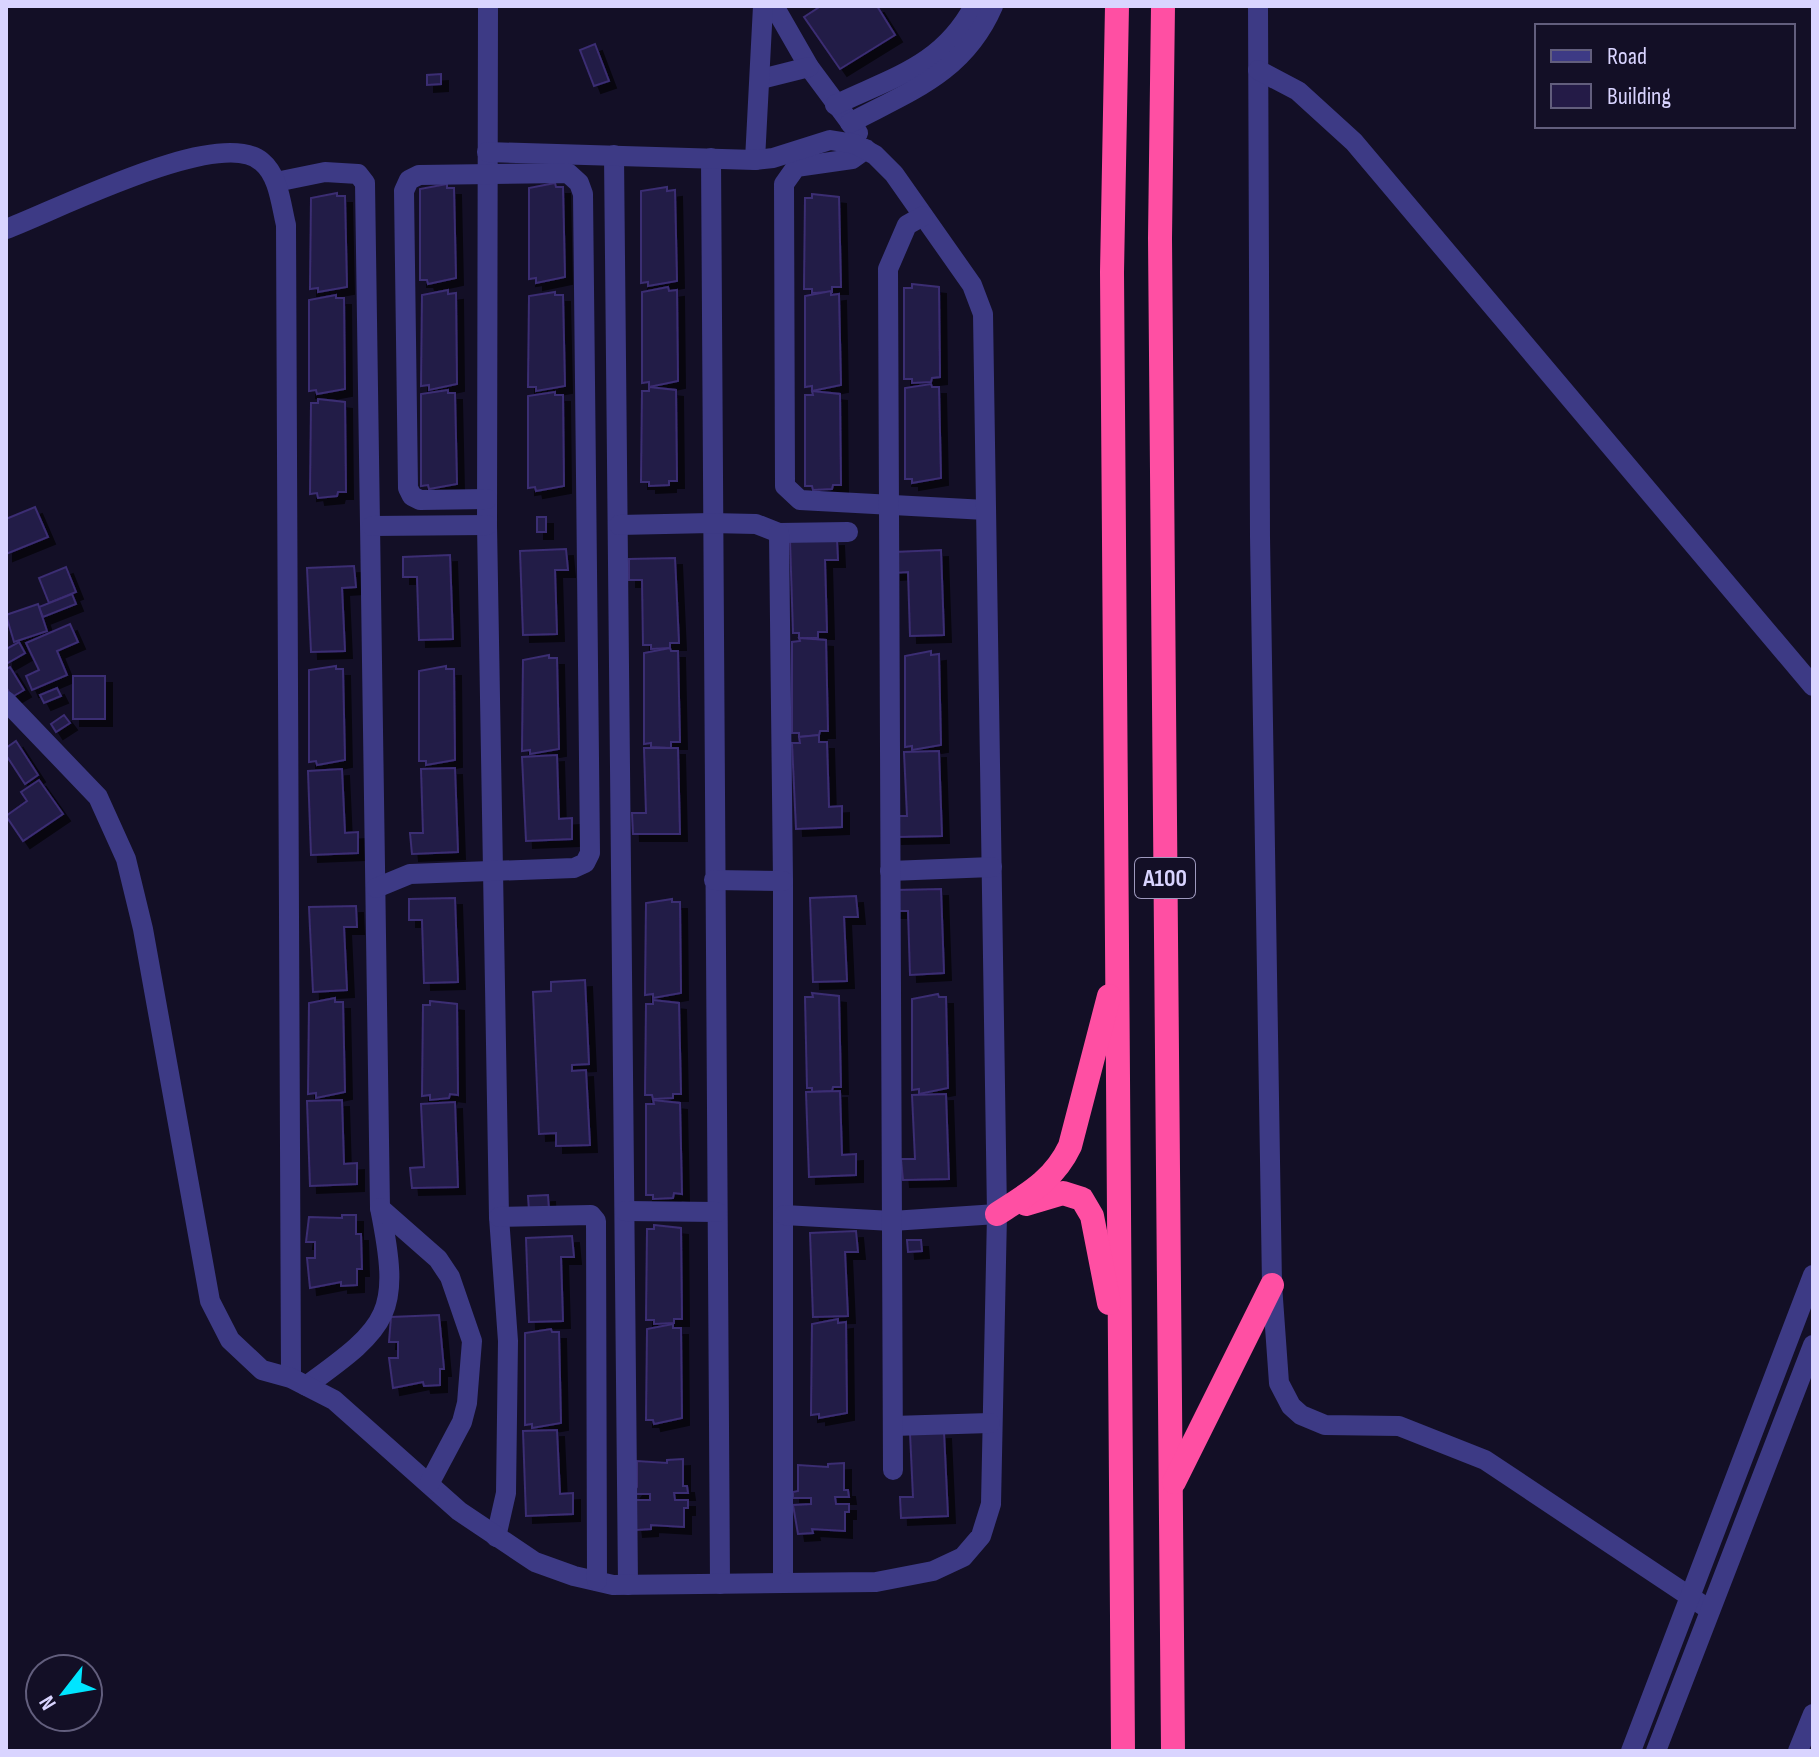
<svg xmlns="http://www.w3.org/2000/svg" width="1819" height="1757" viewBox="0 0 1819 1757" font-family="'Sofia Sans Condensed',sans-serif">
  <style>
    .building { fill: #241b47; stroke: #3b2d73; stroke-width: 2; filter: url(#shadow) }
    .lines { fill: none; stroke-linecap: round; stroke-linejoin: round }
    .minor { stroke: #3d3a85; stroke-width: 20 }
    .highway { stroke: #ff4fa3; stroke-width: 24 }
    .labels { text-anchor: middle; dominant-baseline: central; stroke-width: 7; stroke-linejoin: round; paint-order: stroke }
    .shield { fill: #130f26; stroke: #9e99be; stroke-width: 2 }
    .shield-label { font-size: 24px; font-weight: bold; fill: #d9d4ff }
  </style>
  <defs>
    <filter id="shadow"><feDropShadow dx="7" dy="7" stdDeviation="0" flood-color="#0009"/></filter>
  </defs>
  <rect width="100%" height="100%" fill="#130f26"/>
  <!-- building -->
  <g class="building">
    <path d="M821 6H877L895 35 840 69 804 17Z"/>
    <path d="M595 44 609 81 594 86 580 50Z"/>
    <path d="M441 74V84L427 85V75Z"/>
    <path d="M555 183 556 187H563L565 277 536 283V278L529 279V188Z"/>
    <path d="M447 184V188H454L456 278 428 284 427 280H420V189Z"/>
    <path d="M667 187V191L675 190 677 281 648 286V282L641 283V191Z"/>
    <path d="M337 193V196H345L347 287 318 292V288L310 289 311 198Z"/>
    <path d="M812 194 839 197 841 287H832V292L812 293V289H804L805 198H812Z"/>
    <path d="M912 284 939 287 940 377 932 378 931 382 912 383V379H904V288H912Z"/>
    <path d="M668 287 669 291 677 290 678 381 649 387V382L642 383V292Z"/>
    <path d="M448 290V294L456 293 457 384 429 390V385L421 386 422 295Z"/>
    <path d="M831 291V295L839 294 841 385 812 391V386L805 387V296Z"/>
    <path d="M555 292V295H563L565 386 536 391V387H528L529 296Z"/>
    <path d="M336 295V298H344L345 389 317 394 316 390 309 391V300Z"/>
    <path d="M931 384 932 387H939L941 478 912 483V479H905V388Z"/>
    <path d="M649 387 676 390 677 481H669V485L649 486V482H641L642 391H649Z"/>
    <path d="M448 390V393H455L457 484 429 489 428 485 421 486V394Z"/>
    <path d="M812 391 840 394 841 485H833L832 489 813 490 812 486H805V395H813Z"/>
    <path d="M555 392V395H563L564 486 536 491 535 487 528 488V396Z"/>
    <path d="M318 399 345 402 346 492H338L337 496 318 498 317 493 310 494 311 403H318Z"/>
    <path d="M35 507 48 537 6 554V519Z"/>
    <rect x="537" y="517" width="9" height="15"/>
    <path d="M837 539 838 560H825L827 632H818V638H799V633H793L790 540Z"/>
    <path d="M566 549 568 570H555L557 634 523 635 520 551Z"/>
    <path d="M941 550 944 635 910 636 908 572 894 573V552Z"/>
    <path d="M450 555 453 639 419 640 417 577H403V557Z"/>
    <path d="M675 558 679 643H670V648L651 649V645H643L642 580H629V559Z"/>
    <path d="M354 566 356 587 342 588 345 651 311 652 307 568Z"/>
    <path d="M66 567 76 592 49 603 39 578Z"/>
    <path d="M72 594 76 604 43 617 39 607Z"/>
    <path d="M38 604 47 631 14 642 6 615Z"/>
    <path d="M70 624 78 642 57 651 67 675 32 690 26 676 39 670 26 643Z"/>
    <path d="M799 638 826 640 828 731H820L819 735 799 737V733H792V642L800 641Z"/>
    <path d="M19 642 25 653 6 664V649Z"/>
    <path d="M670 648 671 651H678L680 742H671V748L651 747V743L644 744V653Z"/>
    <path d="M931 651V655L939 654 941 745 912 750V746L905 747V656Z"/>
    <path d="M549 655V658H557L559 749 530 754V750L522 751 523 660Z"/>
    <path d="M336 666V669H343L345 760 317 765 316 761 309 762V670Z"/>
    <path d="M446 666V669H454L455 760 426 765V761H419V671Z"/>
    <path d="M10 667 24 690 12 697 6 687V669Z"/>
    <rect x="73" y="676" width="32" height="43"/>
    <path d="M57 688 61 696 44 703 40 695Z"/>
    <path d="M64 715 70 723 56 732 51 724Z"/>
    <path d="M819 735V742H827L829 807 842 806V827L796 829 792 743H800L799 737Z"/>
    <path d="M16 741 38 775 25 784 6 755V748Z"/>
    <path d="M644 748H678L680 834H633L632 813H646Z"/>
    <path d="M939 751 942 836 895 837 894 816H907L904 752Z"/>
    <path d="M557 755 559 819 572 818V839L526 841 522 757Z"/>
    <path d="M455 768 458 852 412 854 410 833H423L421 769Z"/>
    <path d="M342 769 345 833 358 832V853L311 855 308 771Z"/>
    <path d="M39 780 63 814 23 841 6 816 27 801 21 792Z"/>
    <path d="M941 889 944 973 910 975 908 911H894L895 890Z"/>
    <path d="M856 896 858 917H844L847 981 813 982 810 898Z"/>
    <path d="M455 898 458 982 424 983 422 920H409V899Z"/>
    <path d="M672 899V902H680L681 993 653 998V994L645 995 646 903Z"/>
    <path d="M356 906 357 927H344L347 990 313 992 309 907Z"/>
    <path d="M585 980 589 1064 572 1065V1071L586 1070 590 1145 556 1146V1133L539 1134 533 992 551 991V982Z"/>
    <path d="M812 993 839 996 841 1087H833L832 1091 812 1092V1088H807L805 997H813Z"/>
    <path d="M938 994 939 997H946L948 1088 919 1094V1089L912 1090V999Z"/>
    <path d="M335 998V1002H343L345 1092 316 1098V1093L308 1094 309 1003Z"/>
    <path d="M653 1000 679 1003 681 1094H673V1098L653 1099 652 1095H645L646 1004H653Z"/>
    <path d="M430 1001 457 1004 458 1095 450 1094 449 1098 430 1100V1095L422 1096 423 1005H430Z"/>
    <path d="M840 1091 842 1155 856 1154V1175L809 1177 806 1092Z"/>
    <path d="M946 1094 949 1179 903 1180 901 1159H915L912 1095Z"/>
    <path d="M342 1100 344 1164 357 1163V1184L310 1186 307 1101Z"/>
    <path d="M653 1100 680 1103 682 1194 674 1193 673 1198 653 1199V1195H646V1104H654Z"/>
    <path d="M455 1102 458 1187 412 1188 410 1168 424 1167 421 1104Z"/>
    <path d="M548 1195 549 1210 529 1211 528 1196Z"/>
    <path d="M342 1215H356V1234H361L362 1269H357V1285L341 1286V1282L310 1288 307 1258H315V1242H306L309 1217 342 1218Z"/>
    <path d="M654 1225 681 1228 682 1319H674V1323L654 1324V1320H646L647 1229H654Z"/>
    <path d="M856 1231 858 1252H845L848 1316 813 1317 810 1233Z"/>
    <path d="M572 1236 574 1257H561L563 1321 529 1322 526 1238Z"/>
    <path d="M907 1240H921L922 1251 908 1252Z"/>
    <path d="M439 1315 444 1369H440V1385L424 1386 423 1382 393 1388 389 1358H398V1342H389L391 1317Z"/>
    <path d="M838 1319V1323L846 1322 847 1413 819 1418V1414L811 1415 812 1324Z"/>
    <path d="M673 1324V1328H681L682 1418 654 1424 653 1420H646L647 1329Z"/>
    <path d="M551 1329 552 1332H559L561 1423 532 1428V1424L525 1425V1333Z"/>
    <path d="M557 1430 560 1494 573 1493V1514L526 1516 523 1431Z"/>
    <path d="M944 1432 948 1516 901 1518 900 1497H913L910 1433Z"/>
    <path d="M683 1459V1486H687L688 1493H674L675 1500H688V1508H684V1527L651 1525V1529L636 1530 632 1500H650V1494H632L637 1487V1461L667 1463V1460Z"/>
    <path d="M844 1463V1490H848L849 1497H835L836 1504H849V1512H845V1531L812 1529 813 1533 798 1534 793 1505 811 1504V1498H793V1492L798 1491V1465L828 1467V1464Z"/>
  </g>
  <g class="lines">
    <!-- minor -->
    <g class="minor">
      <path d="M488 6 487 525 499 1217 508 1341 506 1493 496 1537"/>
      <path d="M774 6 809 67 858 133"/>
      <path d="M1258 6 1260 537 1272 1285 1279 1383 1291 1406 1301 1415 1325 1425 1399 1426 1485 1460 1710 1610"/>
      <path d="M1258 70 1298 91 1354 142 1813 686"/>
      <path d="M761 79 809 67"/>
      <path d="M835 105C893 77 942 66 974 6"/>
      <path d="M850 123C910 91 964 73 993 6"/>
      <path d="M866 149 852 159 796 167 784 184 785 486 800 500 986 510"/>
      <path d="M614 155 628 1585"/>
      <path d="M711 158 720 1584"/>
      <path d="M755 160 763 6"/>
      <path d="M276 182 325 172 358 174 365 183 380 1208C401 1313 391 1325 306 1386"/>
      <path d="M6 229C55 211 221 125 262 162 279 176 281 205 286 225L291 1378"/>
      <path d="M619 525 711 523 756 524 779 533 848 532"/>
      <path d="M372 526 487 525"/>
      <path d="M779 533 783 881V1583"/>
      <path d="M6 701 98 797 126 859 143 929 210 1301 230 1340 262 1370 291 1378 334 1400 459 1511 535 1562 574 1576 613 1585 876 1582 933 1571 963 1557 981 1536 991 1504 997 1214 983 314 972 285 894 174 875 155 855 144 830 140 773 158 755 160 487 152"/>
      <path d="M890 871 992 867"/>
      <path d="M714 880 783 881"/>
      <path d="M376 888 410 874 574 868 585 863 590 853 583 194 579 183 568 173 419 175 409 180 404 191 408 488 412 496 420 500 487 499"/>
      <path d="M380 1208 438 1259 450 1277 472 1341 467 1403 462 1422 429 1484"/>
      <path d="M625 1211 717 1212"/>
      <path d="M784 1215 892 1221 997 1214"/>
      <path d="M499 1217 591 1215 596 1221 597 1581"/>
      <path d="M893 1426 990 1423"/>
      <path d="M893 1470 888 269 907 225 923 216"/>
      <path d="M1631 1751 1813 1275"/>
      <path d="M1656 1751 1813 1345"/>
      <path d="M1798 1751 1813 1714"/>
    </g>
    <!-- highway -->
    <g class="highway">
      <path d="M1117 6 1112 272 1123 1751"/>
      <path d="M1163 6 1160 238 1173 1751"/>
      <path d="M1026 1204 1063 1193 1082 1199 1092 1216 1109 1303"/>
      <path d="M997 1214C1028 1194 1054 1180 1070 1146L1109 996"/>
      <path d="M1174 1482 1272 1285"/>
    </g>
  </g>
  <g class="labels">
    <!-- shield labels -->
    <rect class="shield" x="1135" y="858" width="60" height="40" rx="6"/>
    <g class="shield-label">
      <text x="1165" y="878">A100</text>
    </g>
  </g>
  <!-- border -->
  <rect width="1819" height="1757" fill="none" stroke="#d9d4ff" stroke-width="16"/>
  <!-- legend -->
  <rect x="1535" y="24" width="260" height="104" fill="#130f26" stroke="#625e7d" stroke-width="2"/>
  <rect x="1551" y="50" width="40" height="12" fill="#3d3a85" stroke="#625e7d" stroke-width="2"/>
  <text x="1607" y="64" font-size="24" fill="#d9d4ff">Road</text>
  <rect x="1551" y="84" width="40" height="24" fill="#241b47" stroke="#625e7d" stroke-width="2"/>
  <text x="1607" y="104" font-size="24" fill="#d9d4ff">Building</text>
  <!-- north arrow -->
  <g transform="translate(64 1693) rotate(239)"><circle r="38" fill="#130f26" stroke="#625e7d" stroke-width="2"/>
  <path d="M0-6L14 30L0 20L-14 30Z" fill="#00e5ff"/>
  <text y="-12" font-size="22" font-weight="bold" text-anchor="middle" fill="#d9d4ff">N</text>
  </g>
</svg>
